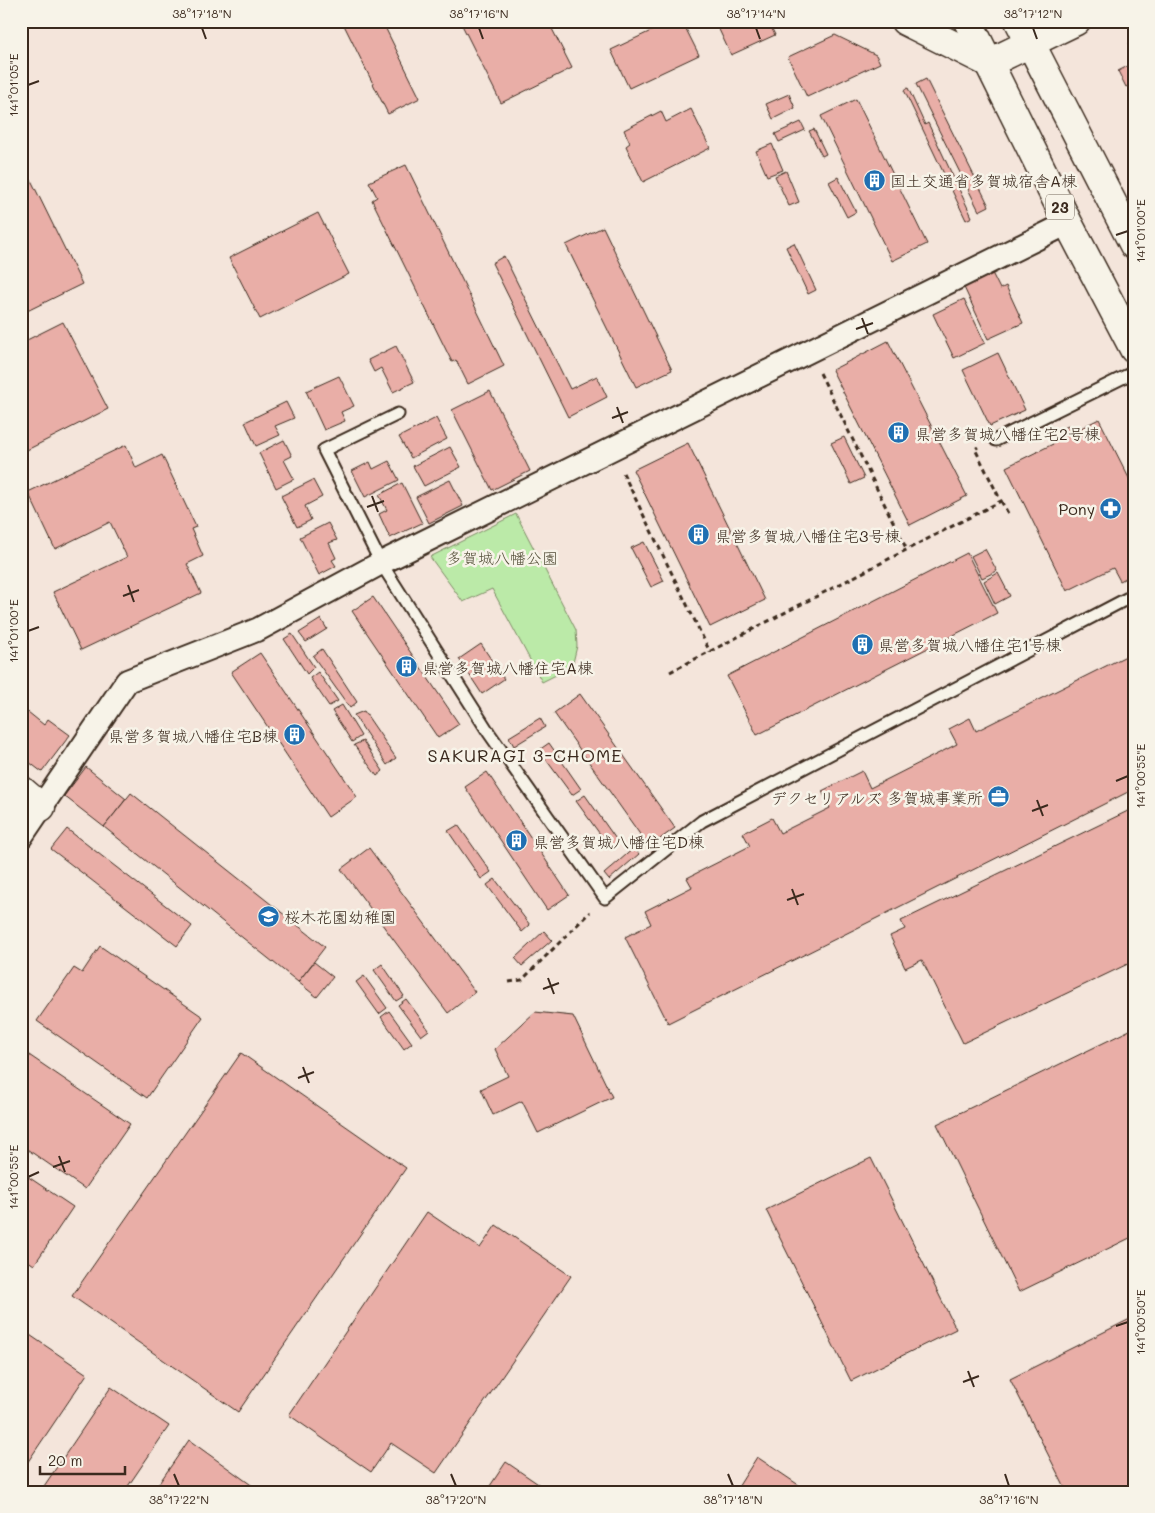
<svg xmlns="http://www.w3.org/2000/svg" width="1155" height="1513" viewBox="0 0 1155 1513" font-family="Mali,'Klee One',sans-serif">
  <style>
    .green { fill: #bbeaa8; stroke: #7b8a63 }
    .building { fill: #e9aea7; stroke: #3b2a1e }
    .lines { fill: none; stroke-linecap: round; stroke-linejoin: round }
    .service-casing { stroke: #3b2a1e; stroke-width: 15 }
    .minor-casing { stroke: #3b2a1e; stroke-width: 26 }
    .tertiary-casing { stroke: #3b2a1e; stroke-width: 31 }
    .primary-casing { stroke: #3b2a1e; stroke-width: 31 }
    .path { stroke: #3b2a1e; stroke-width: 3; stroke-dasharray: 5 4; stroke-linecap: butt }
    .service { stroke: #f7f3e8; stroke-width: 11 }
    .minor { stroke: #f7f3e8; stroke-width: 22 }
    .tertiary { stroke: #f7f3e8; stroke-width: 28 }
    .primary { stroke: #f7f3e8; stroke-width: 28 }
    .ticks { fill: none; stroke: #3b2a1e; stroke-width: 2 }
    .labels { text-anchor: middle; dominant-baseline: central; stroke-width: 5; stroke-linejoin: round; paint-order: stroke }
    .shield { fill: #f7f3e8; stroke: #73665b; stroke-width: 1 }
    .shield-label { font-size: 15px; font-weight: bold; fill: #3b2a1e }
    .poi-label { font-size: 16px; fill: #3b2a1e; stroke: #f7f3e8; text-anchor: start }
    .park-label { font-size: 16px; fill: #55503a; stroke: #f7f3e8 }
    .neighbourhood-label { font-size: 18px; letter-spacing: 1px; fill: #3b2a1e; stroke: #f7f3e8 }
    .neatline { fill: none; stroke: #3b2a1e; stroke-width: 2 }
    .ticks-label { font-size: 12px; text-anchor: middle; fill: #3b2a1e }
  </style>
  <rect width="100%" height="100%" fill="#f4e5db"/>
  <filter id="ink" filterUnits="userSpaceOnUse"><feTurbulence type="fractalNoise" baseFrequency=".02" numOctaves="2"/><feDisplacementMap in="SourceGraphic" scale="10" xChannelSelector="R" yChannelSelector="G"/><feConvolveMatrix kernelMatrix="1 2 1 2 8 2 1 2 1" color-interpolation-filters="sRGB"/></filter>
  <g filter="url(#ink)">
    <!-- green -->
    <path class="green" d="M516 514 576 630 577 646 572 667 542 682 492 589 463 602 430 557Z"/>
    <!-- building -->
    <g class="building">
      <path d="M342 21H382L420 98 388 114Z"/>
      <path d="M460 21H548L572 68 501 103Z"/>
      <path d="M672 21H682L699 55 629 88 611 50Z"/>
      <path d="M715 21H773L769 23 775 35 731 55Z"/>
      <path d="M835 35 876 55 880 63 807 97 788 57Z"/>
      <path d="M1134 41V54L1129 43Z"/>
      <path d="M1134 63V83L1126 87 1118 71Z"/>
      <path d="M926 79 989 206 979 211 916 84Z"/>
      <path d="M908 88 925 125 928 123 972 217 966 220 904 90Z"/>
      <path d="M789 94 795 108 773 119 766 104Z"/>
      <path d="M856 99 927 244 892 261 821 116Z"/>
      <path d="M691 109 710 148 643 182 626 146 630 143 624 130 661 111 666 122Z"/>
      <path d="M801 122 805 130 779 142 775 134Z"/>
      <path d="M814 129 826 154 822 156 809 131Z"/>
      <path d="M772 144 783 170 767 176 756 151Z"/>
      <path d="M406 165 504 366 468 384 456 360 452 362 372 200 377 197 369 182Z"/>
      <path d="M786 171 799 202 789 206 775 176Z"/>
      <path d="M838 177 856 212 847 217 829 182Z"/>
      <path d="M31 180 82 284 21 314V184Z"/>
      <path d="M318 213 349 274 260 319 229 258Z"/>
      <path d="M603 227 672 370 636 387 566 245Z"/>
      <path d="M794 243 816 290 808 294 786 247Z"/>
      <path d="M504 256 570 389 597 376 607 397 568 417 492 263Z"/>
      <path d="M990 269 1000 289 1006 286 1023 323 988 339 962 283Z"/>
      <path d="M964 299 985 343 954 358 933 314Z"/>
      <path d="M63 322 108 409 21 453V343Z"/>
      <path d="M888 341 967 496 910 525 832 370Z"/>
      <path d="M396 346 414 382 393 392 381 368 374 372 368 360Z"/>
      <path d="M998 353 1025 410 990 426 963 370Z"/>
      <path d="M339 376 354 406 341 412 345 421 324 430 306 391Z"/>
      <path d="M490 391 530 471 492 490 452 410Z"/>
      <path d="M286 402 294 418 275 426 280 435 256 446 245 422Z"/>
      <path d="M436 418 447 439 411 458 399 437Z"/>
      <path d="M1099 419 1134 488V574L1120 581 1113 568 1067 591 1006 467 1053 444 1048 436 1068 426 1071 433Z"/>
      <path d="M844 437 864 478 851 484 831 443Z"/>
      <path d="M284 440 292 456 284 460 294 479 276 488 259 453Z"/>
      <path d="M688 443 765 600 710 627 633 470Z"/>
      <path d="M126 445 136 468 162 455 196 527 191 529 203 556 187 564 201 593 81 650 53 592 127 557 110 522 55 549 28 492Z"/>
      <path d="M450 447 461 467 424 486 413 466Z"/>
      <path d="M389 461 399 480 365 497 352 471 370 462 373 469Z"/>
      <path d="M313 480 322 497 305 506 311 520 297 527 281 496Z"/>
      <path d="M450 480 463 506 429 523 416 497Z"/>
      <path d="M402 483 422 523 390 538 379 514 387 510 379 495Z"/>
      <path d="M328 523 337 540 329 543 336 558 332 560 336 566 319 575 300 537Z"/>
      <path d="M644 542 664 581 651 587 631 548Z"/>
      <path d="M985 549 997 571 982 578 971 556Z"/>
      <path d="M967 553 997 613 757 735 727 676Z"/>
      <path d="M998 573 1010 596 995 604 984 581Z"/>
      <path d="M373 597 459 724 438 738 352 611Z"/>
      <path d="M321 619 327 629 306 642 299 633Z"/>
      <path d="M292 634 314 667 307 674 284 639Z"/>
      <path d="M481 644 504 679 482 694 459 659Z"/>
      <path d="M322 649 357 702 350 708 313 656Z"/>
      <path d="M1134 652V789L668 1023 625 937 651 924 645 911 692 887 687 878 750 846 743 833 772 818 780 833 830 808 822 791 862 771 870 788 957 744 949 729 970 718 976 731Z"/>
      <path d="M260 653 357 797 328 817 231 672Z"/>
      <path d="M318 672 338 701 329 706 310 678Z"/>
      <path d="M580 694 675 828 649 847 554 713Z"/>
      <path d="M342 705 361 736 352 742 332 711Z"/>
      <path d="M364 711 396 758 387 765 354 715Z"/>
      <path d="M28 712 44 725 48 719 70 735 42 772 21 756V721Z"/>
      <path d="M540 718 545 727 514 746 509 737Z"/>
      <path d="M363 741 383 771 377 776 354 745Z"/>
      <path d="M549 743 581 789 572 795 539 750Z"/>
      <path d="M86 767 126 799 104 827 64 796Z"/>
      <path d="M487 772 569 895 547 910 465 787Z"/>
      <path d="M131 793 325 947 298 982 104 827Z"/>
      <path d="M585 795 618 842 610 848 576 801Z"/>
      <path d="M1134 808V961L963 1043 922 960 905 968 890 936 905 929 901 921Z"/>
      <path d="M458 825 491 872 481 879 448 831Z"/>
      <path d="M67 829 192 926 177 946 51 849Z"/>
      <path d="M369 848 475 992 448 1013 341 869Z"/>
      <path d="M634 848 639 854 609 880 604 874Z"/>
      <path d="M495 879 530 925 522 932 487 885Z"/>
      <path d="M544 931 552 940 522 966 515 958Z"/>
      <path d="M100 946 203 1017 147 1098 37 1021 74 968 82 973Z"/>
      <path d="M314 962 333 977 317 997 298 982Z"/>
      <path d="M382 964 404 996 396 1001 374 970Z"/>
      <path d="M364 976 387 1008 379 1014 356 982Z"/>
      <path d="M406 999 429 1030 421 1036 398 1005Z"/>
      <path d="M389 1011 412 1043 404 1049 381 1017Z"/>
      <path d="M535 1012 573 1016 612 1097 538 1133 522 1101 493 1115 481 1089 508 1076 495 1049Z"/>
      <path d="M1134 1028V1236L1019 1292 937 1124Z"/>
      <path d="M26 1053 130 1124 85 1189 21 1145V1060Z"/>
      <path d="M241 1053 406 1168 238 1412 72 1296Z"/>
      <path d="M871 1158 956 1329 851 1381 766 1210Z"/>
      <path d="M21 1172 73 1207 34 1265 21 1256Z"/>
      <path d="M427 1212 480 1248 496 1225 571 1276 436 1473 391 1443 371 1472 289 1415Z"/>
      <path d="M1134 1317V1492H1067L1010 1379Z"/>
      <path d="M21 1329 87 1374 21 1472Z"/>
      <path d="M111 1387 169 1426 124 1492H40Z"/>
      <path d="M189 1440 261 1492H153Z"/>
      <path d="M757 1457 809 1492H735Z"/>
      <path d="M506 1462 550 1492H486Z"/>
    </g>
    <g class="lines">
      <defs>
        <g id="service">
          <path d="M398 414 324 450 381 563 489 733 605 898 702 821 1134 595"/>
          <path d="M996 440 1134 372"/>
        </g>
        <path id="minor" d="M21 837 127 681 259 629 381 563 1068 223"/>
        <g id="tertiary">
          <path d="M905 21 989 63 1076 21"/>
          <path d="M21 790 41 807"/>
        </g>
        <g id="primary">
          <path d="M968 21 1068 223 1134 349"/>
          <path d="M1019 21 1134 245"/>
        </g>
      </defs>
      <!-- service casing -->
      <use href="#service" class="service-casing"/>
      <!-- minor casing -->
      <use href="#minor" class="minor-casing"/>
      <!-- tertiary casing -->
      <use href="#tertiary" class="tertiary-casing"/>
      <!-- primary casing -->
      <use href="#primary" class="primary-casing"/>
      <!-- path -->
      <g class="path">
        <path d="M820 373 907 550"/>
        <path d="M623 473 710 652"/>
        <path d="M1001 501 1009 515"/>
        <path d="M670 672 1001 501 975 449 978 447"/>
        <path d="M509 982 522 980 590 912"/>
      </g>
      <!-- service -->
      <use href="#service" class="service"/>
      <!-- minor -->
      <use href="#minor" class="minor"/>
      <!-- tertiary -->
      <use href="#tertiary" class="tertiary"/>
      <!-- primary -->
      <use href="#primary" class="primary"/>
    </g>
  </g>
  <!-- ticks -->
  <path class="ticks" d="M202 28 206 39M479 28 483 39M756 28 760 39M1033 28 1037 39M28 85 39 81M1116 235 1128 231M862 318 868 334M856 329 873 323M617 407 623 423M612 418 628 412M372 496 378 512M367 507 384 501M128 585 134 602M123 596 139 590M28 631 39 627M1116 781 1128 776M1037 800 1043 816M1032 811 1048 805M792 889 798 905M787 900 804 894M548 978 554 994M543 989 559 983M303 1067 309 1083M298 1078 314 1072M59 1156 65 1172M53 1167 70 1161M28 1177 39 1172M1116 1326 1128 1322M968 1371 974 1387M963 1382 979 1376M174 1474 179 1486M451 1474 456 1486M728 1474 733 1486M1005 1474 1009 1486"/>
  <!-- icons -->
  <defs>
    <symbol id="building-disc" viewBox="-11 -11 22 22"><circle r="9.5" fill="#1f6fb2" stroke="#f7f3e8"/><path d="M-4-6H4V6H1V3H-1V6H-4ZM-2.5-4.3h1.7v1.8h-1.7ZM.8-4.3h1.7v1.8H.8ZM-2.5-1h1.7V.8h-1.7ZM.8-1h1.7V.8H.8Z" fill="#fff"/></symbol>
    <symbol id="pharmacy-disc" viewBox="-11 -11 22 22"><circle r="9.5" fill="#1f6fb2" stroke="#f7f3e8"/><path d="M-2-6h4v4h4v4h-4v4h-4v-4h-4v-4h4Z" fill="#fff"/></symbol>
    <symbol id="office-disc" viewBox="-11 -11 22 22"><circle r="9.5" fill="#1f6fb2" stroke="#f7f3e8"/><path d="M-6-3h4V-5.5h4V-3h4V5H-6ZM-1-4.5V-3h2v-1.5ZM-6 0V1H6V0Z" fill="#fff"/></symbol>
    <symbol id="school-disc" viewBox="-11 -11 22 22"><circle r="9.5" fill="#1f6fb2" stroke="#f7f3e8"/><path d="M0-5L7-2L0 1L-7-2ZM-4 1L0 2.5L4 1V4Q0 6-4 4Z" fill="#fff"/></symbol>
  </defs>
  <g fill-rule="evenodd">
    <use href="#building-disc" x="862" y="168" width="25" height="25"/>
    <use href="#building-disc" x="886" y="420" width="25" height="25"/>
    <use href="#pharmacy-disc" x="1098" y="496" width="25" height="25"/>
    <use href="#building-disc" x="686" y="522" width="25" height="25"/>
    <use href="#building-disc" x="850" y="632" width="25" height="25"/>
    <use href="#building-disc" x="394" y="654" width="25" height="25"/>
    <use href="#building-disc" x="282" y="722" width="25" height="25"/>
    <use href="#office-disc" x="986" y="784" width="25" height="25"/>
    <use href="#building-disc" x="504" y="828" width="25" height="25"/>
    <use href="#school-disc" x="256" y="904" width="25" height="25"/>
  </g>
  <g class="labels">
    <!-- shield labels -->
    <rect class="shield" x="1046" y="194.5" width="28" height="25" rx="4"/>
    <g class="shield-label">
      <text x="1060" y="207">23</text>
    </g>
    <!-- poi labels -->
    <g class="poi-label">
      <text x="890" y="180">国土交通省多賀城宿舎A棟</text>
      <text x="915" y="433">県営多賀城八幡住宅2号棟</text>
      <text x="1095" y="508" text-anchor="end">Pony</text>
      <text x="715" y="535">県営多賀城八幡住宅3号棟</text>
      <text x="878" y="644">県営多賀城八幡住宅1号棟</text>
      <text x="422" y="667">県営多賀城八幡住宅A棟</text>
      <text x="278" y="735" text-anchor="end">県営多賀城八幡住宅B棟</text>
      <text x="983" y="797" text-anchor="end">デクセリアルズ 多賀城事業所</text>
      <text x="533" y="841">県営多賀城八幡住宅D棟</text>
      <text x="284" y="916">桜木花園幼稚園</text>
    </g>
    <!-- park labels -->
    <g class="park-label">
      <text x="502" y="557">多賀城八幡公園</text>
    </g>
    <!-- neighbourhood labels -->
    <g class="neighbourhood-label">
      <text x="525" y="755">SAKURAGI 3-CHOME</text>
    </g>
  </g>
  <!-- margin -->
  <rect width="1155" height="1513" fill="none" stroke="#f7f3e8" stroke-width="55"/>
  <!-- scale -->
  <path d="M40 1466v8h85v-8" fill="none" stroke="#3b2a1e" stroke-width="2.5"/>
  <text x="48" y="1466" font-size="15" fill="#3b2a1e" stroke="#f7f3e8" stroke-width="4" paint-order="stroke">20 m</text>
  <rect x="28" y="28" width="1100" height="1458" class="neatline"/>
  <g class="ticks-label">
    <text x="202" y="18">38°17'18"N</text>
    <text x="479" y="18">38°17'16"N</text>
    <text x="756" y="18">38°17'14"N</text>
    <text x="1033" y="18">38°17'12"N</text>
    <text transform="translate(14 85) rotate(-90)" y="4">141°01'05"E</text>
    <text transform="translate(1141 231) rotate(-90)" y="4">141°01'00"E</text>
    <text transform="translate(14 631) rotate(-90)" y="4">141°01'00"E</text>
    <text transform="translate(1141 776) rotate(-90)" y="4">141°00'55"E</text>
    <text transform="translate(14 1177) rotate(-90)" y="4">141°00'55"E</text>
    <text transform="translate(1141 1322) rotate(-90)" y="4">141°00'50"E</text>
    <text x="179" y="1504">38°17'22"N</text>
    <text x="456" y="1504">38°17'20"N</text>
    <text x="733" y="1504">38°17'18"N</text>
    <text x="1009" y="1504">38°17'16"N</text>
  </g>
</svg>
